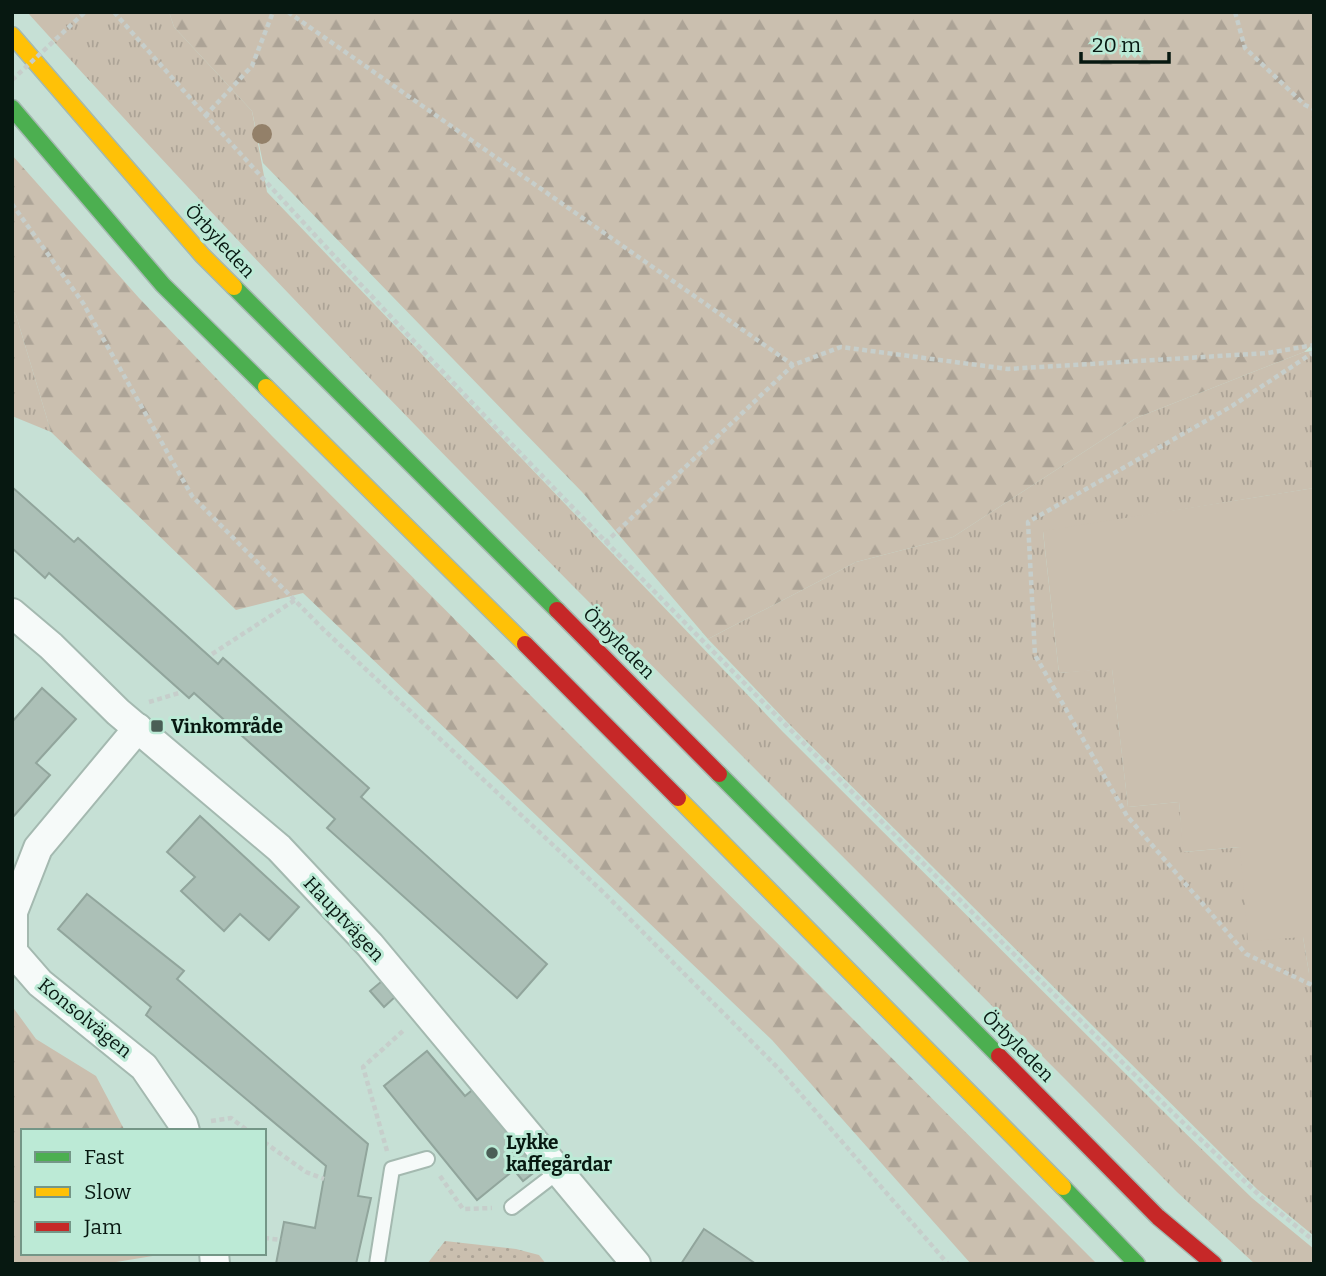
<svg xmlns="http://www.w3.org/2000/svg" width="1326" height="1276" viewBox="0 0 1326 1276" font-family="Bitter,serif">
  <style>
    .grass { fill: url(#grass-tufts) }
    .forest { fill: url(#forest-firs) }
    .park { fill: url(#park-dots) }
    .garden { fill: #cabfaf }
    .building { fill: #acc0b7; stroke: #91a59c; stroke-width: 2 }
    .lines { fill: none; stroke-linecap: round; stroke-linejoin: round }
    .lane-casing { stroke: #a4b9b0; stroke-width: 18 }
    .street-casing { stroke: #a4b9b0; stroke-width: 32 }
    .fast-casing { stroke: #a4b9b0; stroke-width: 19 }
    .slow-casing { stroke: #a4b9b0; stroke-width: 19 }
    .jam-casing { stroke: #a4b9b0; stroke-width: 19 }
    .path { stroke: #c6cecb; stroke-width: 4.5; stroke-dasharray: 5 3.5; stroke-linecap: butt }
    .lane { stroke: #f6faf9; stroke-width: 14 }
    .street { stroke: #f6faf9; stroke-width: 28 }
    .fast { stroke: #4caf50; stroke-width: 16 }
    .slow { stroke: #ffc107; stroke-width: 16 }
    .jam { stroke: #c62828; stroke-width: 16 }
    .path-bridge { stroke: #c6cecb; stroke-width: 4.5; stroke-dasharray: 5 3.5; stroke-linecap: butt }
    .tree { fill: #938069 }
    .poi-dot { fill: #4a5e56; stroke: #bcead6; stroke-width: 2.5 }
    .labels { text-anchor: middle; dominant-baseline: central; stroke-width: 6; stroke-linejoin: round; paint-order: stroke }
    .street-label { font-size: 19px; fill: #071811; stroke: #bcead6 }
    .poi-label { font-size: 19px; font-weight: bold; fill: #071811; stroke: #bcead6; text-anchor: start }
  </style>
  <defs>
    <pattern id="grass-tufts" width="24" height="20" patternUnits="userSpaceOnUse" patternTransform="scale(1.75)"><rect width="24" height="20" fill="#cabfaf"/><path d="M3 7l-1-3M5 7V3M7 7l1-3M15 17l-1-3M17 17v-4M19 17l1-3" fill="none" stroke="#aca396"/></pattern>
    <pattern id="forest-firs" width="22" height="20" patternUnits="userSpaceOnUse" patternTransform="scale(1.75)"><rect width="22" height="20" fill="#cabfaf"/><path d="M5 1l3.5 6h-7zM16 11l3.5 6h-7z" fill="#aca396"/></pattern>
    <pattern id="park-dots" width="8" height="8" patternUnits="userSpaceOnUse" patternTransform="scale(1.75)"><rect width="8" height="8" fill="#cabfaf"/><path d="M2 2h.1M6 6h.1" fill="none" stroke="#aca396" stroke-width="1.8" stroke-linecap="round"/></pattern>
  </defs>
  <rect width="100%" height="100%" fill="#c6e0d5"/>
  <!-- grass -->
  <g class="grass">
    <path d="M27 12H169L174 27 252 111 267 192 783 732 1176 1124 1252 1198 1314 1249V1264H1255L1177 1192C791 801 395 420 27 12Z"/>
    <path d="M12 309 16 315 51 432 12 416Z"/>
    <path d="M1314 351V488L1043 532 1059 673 1112 668 1128 807 1179 802 1184 852 1240 847 1303 937 1309 973H1314V1236L1258 1190 788 723 708 639 856 562 953 537 1136 418 1304 352Z"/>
  </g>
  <!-- forest -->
  <g class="forest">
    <path d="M169 12H1314V343L1304 352 1136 418 953 537 856 562 708 639 583 493 263 163 252 111 174 27Z"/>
    <path d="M12 155 139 298 272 436 1097 1264H971L772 1040 303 593 236 610 51 432 16 315 12 309Z"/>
    <path d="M12 1006 36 1039 96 1076 125 1131H23V1253H171L104 1264H12Z"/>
  </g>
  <!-- park -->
  <path class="park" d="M445 1241 516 1249 539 1255 546 1264H427Z"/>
  <!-- garden -->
  <path class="garden" d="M1314 488V973H1309L1303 937 1248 941 1240 847 1183 852 1179 802 1128 807 1112 669 1059 673 1043 531Z"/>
  <!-- building -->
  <g class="building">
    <path d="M12 487 74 542 78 538 218 664 223 658 369 788 361 797 547 964 517 998 327 828 335 819 194 693 189 698 49 573 45 578 12 548Z"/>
    <path d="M42 688 76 719 36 763 50 775 12 818V722Z"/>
    <path d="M200 816 299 907 269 940 240 914 224 931 181 891 195 877 167 852Z"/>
    <path d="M87 894 184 971 177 979 368 1144 358 1196 371 1198 356 1264H276L284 1222 315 1228 326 1166 146 1015 151 1007 58 929Z"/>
    <path d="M382 981 396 996 384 1007 370 991Z"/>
    <path d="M427 1051 465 1096 476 1087 541 1167 523 1181 514 1170 477 1200 384 1086Z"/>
    <path d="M704 1229 756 1264H681Z"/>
  </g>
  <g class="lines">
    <defs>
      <g id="lane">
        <path d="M512 1207 559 1171"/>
        <path d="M377 1264 392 1169 427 1159"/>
      </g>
      <g id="street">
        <path d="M12 613 51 646 118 712 279 848 370 945 636 1264"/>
        <path d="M138 728 38 848 13 912V952L40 983 144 1067 183 1124 185 1131"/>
        <path d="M214 1253 215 1264"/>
      </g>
      <g id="fast">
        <path d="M12 108 163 285 266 387"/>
        <path d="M234 287 557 610"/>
        <path d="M719 774 999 1056"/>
        <path d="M1063 1187 1137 1264"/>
      </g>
      <g id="slow">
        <path d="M12 35 202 255 234 287"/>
        <path d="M266 387 525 644"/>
        <path d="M678 798 1063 1187"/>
      </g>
      <g id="jam">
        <path d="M557 610 719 774"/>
        <path d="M525 644 678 798"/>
        <path d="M999 1056 1158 1217 1214 1264"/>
      </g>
    </defs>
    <!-- lane casing -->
    <use href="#lane" class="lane-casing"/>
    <!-- street casing -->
    <use href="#street" class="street-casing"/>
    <!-- fast casing -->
    <use href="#fast" class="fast-casing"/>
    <!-- slow casing -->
    <use href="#slow" class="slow-casing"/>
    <!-- jam casing -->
    <use href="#jam" class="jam-casing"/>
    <!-- path -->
    <g class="path">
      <path d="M114 12C450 395 812 752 1171 1111L1261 1197 1314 1241"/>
      <path d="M288 12 793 365"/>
      <path d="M1235 12 1245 48 1305 105 1314 109"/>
      <path d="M205 116 252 66 273 12"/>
      <path d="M12 204 83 303 192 496 324 630 601 890 779 1069 948 1264"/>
      <path d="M1314 352 1232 406 1028 522 1035 655 1127 816 1246 954 1314 986"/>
      <path d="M605 543 793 365 841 347 1008 369 1268 353 1314 345"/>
      <path d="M212 654 295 600"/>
      <path d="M149 702 179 693"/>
      <path d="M211 1121 231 1118 248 1131"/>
      <path d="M264 1142 306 1172 324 1179"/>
      <path d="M387 1151 363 1067 404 1030"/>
      <path d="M440 1176 463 1209 492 1208"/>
      <path d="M264 1238 281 1240"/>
    </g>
    <!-- lane -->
    <use href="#lane" class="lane"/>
    <!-- street -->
    <use href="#street" class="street"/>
    <!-- fast -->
    <use href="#fast" class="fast"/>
    <!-- slow -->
    <use href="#slow" class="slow"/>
    <!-- jam -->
    <use href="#jam" class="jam"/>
    <!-- path-bridge -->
    <path class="path-bridge" d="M12 80 85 12"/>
  </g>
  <!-- trees -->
  <circle class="tree" cx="262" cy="134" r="10"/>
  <!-- markers -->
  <g class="poi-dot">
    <rect x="150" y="719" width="14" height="14" rx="3.5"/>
    <circle cx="492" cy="1153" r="7"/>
  </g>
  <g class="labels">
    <!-- street labels -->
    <g class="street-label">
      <text transform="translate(220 241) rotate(47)">Örbyleden</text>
      <text transform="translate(619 643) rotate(45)">Örbyleden</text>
      <text transform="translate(344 919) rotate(47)">Hauptvägen</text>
      <text transform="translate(85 1018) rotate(39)">Konsolvägen</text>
      <text transform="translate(1018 1046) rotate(45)">Örbyleden</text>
    </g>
    <!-- poi labels -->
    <g class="poi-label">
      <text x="171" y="726">Vinkområde</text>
      <text x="506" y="1142">Lykke<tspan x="506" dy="22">kaffegårdar</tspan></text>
    </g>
  </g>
  <!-- border -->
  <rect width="1326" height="1276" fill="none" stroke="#071811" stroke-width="28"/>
  <!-- legend -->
  <rect x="21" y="1129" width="245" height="126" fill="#bcead6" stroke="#749687" stroke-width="2"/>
  <rect x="35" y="1152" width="35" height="10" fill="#4caf50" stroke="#749687" stroke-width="2"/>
  <text x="84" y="1164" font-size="21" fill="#071811">Fast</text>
  <rect x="35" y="1187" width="35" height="10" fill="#ffc107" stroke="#749687" stroke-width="2"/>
  <text x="84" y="1199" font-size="21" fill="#071811">Slow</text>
  <rect x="35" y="1222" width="35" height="10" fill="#c62828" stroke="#749687" stroke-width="2"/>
  <text x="84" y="1234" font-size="21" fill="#071811">Jam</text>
  <!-- scale -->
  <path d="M1081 52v10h88v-10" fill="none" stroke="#071811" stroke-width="3.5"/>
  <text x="1092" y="52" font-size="21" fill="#071811" stroke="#bcead6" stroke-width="5" paint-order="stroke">20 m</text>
</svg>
